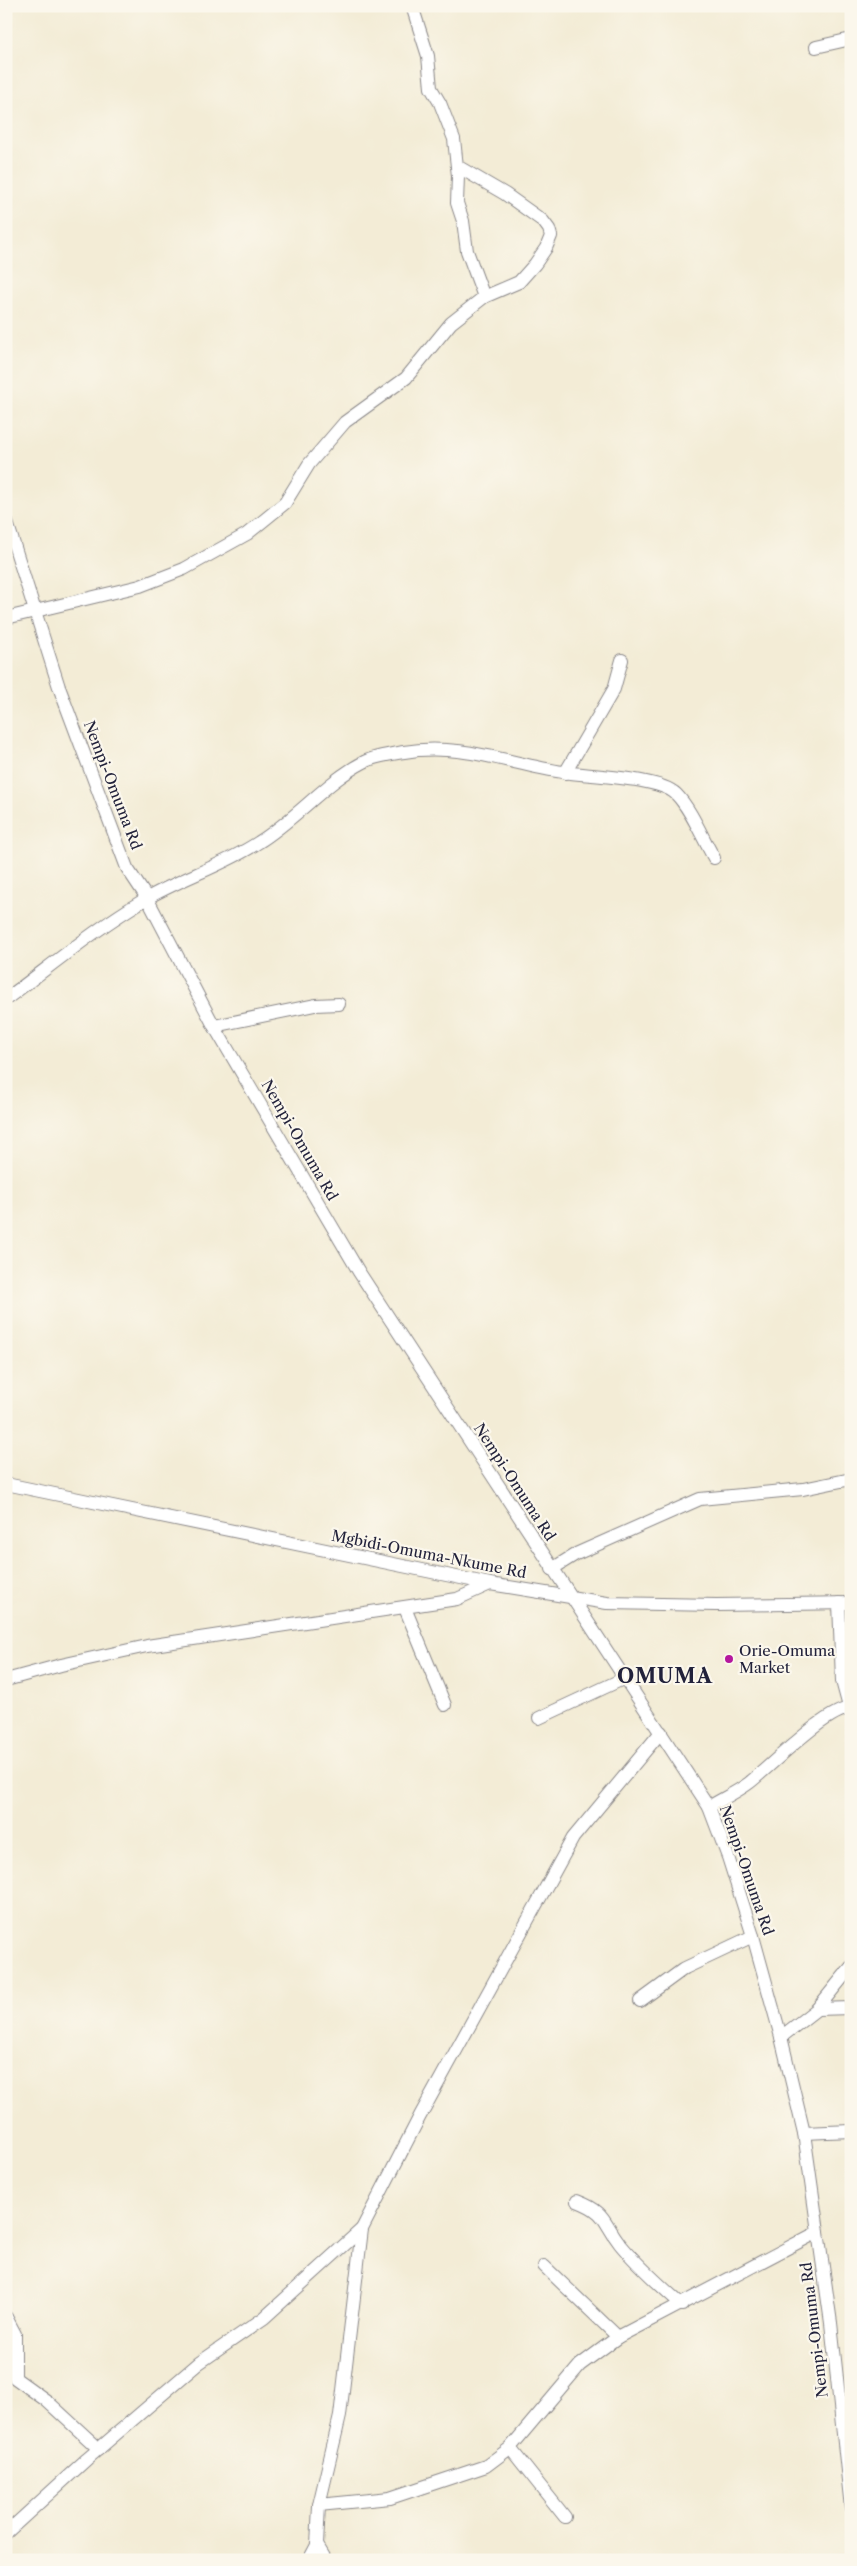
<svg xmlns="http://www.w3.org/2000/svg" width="857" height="2566" viewBox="0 0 857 2566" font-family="'Libre Caslon Text',serif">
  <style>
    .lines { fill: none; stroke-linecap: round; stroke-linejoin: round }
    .minor-casing { stroke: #8a8788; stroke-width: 14 }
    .minor { stroke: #fff; stroke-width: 12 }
    .poi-dot { fill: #b5179e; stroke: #fbf7ec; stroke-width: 2 }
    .labels { text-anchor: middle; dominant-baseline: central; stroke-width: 4.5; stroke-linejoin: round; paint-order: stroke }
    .street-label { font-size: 15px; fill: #22223b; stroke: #fbf7ec }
    .poi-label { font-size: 15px; fill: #22223b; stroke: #fbf7ec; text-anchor: start }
    .district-label { font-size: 20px; font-weight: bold; letter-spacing: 1px; fill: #22223b; stroke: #fbf7ec }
  </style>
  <rect width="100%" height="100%" fill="#fbf7ec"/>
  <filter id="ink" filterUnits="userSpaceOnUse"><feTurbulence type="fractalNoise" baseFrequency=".02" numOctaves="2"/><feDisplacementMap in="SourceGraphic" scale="10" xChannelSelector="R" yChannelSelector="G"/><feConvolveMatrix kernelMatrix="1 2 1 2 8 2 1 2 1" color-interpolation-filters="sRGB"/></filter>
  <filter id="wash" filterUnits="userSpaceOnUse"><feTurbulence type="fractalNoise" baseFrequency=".0096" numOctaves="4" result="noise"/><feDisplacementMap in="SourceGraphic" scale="20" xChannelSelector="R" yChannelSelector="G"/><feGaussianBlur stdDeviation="1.12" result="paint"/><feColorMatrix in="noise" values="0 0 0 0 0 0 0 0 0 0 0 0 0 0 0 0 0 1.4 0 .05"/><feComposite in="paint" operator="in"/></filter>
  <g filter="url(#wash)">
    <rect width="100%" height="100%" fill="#f3ecd6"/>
  </g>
  <g filter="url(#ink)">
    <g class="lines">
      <defs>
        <g id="minor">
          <path d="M412 6 428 56 431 88 440 103 454 139 458 176 457 203 463 221 467 251 484 297"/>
          <path d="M816 47 851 39"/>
          <path d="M6 519 59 687 127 868 147 898 214 1026 359 1272 709 1807 728 1857 753 1936 781 2037 804 2133 831 2323 851 2508"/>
          <path d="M6 618 140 586 184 569 247 534 285 503 309 464 345 422 406 378 451 323 484 297 519 282 535 264 546 248 551 236 549 229 543 221 505 194 457 166"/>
          <path d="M565 773 614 689 622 660"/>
          <path d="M6 999C52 965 95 929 144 900 181 878 223 866 259 842 296 819 327 781 364 762 375 756 392 754 404 752 459 742 510 764 563 772 589 776 659 777 676 794 691 809 703 839 714 858"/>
          <path d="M214 1026 315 1005 339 1004"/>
          <path d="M6 1484 490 1584 607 1603 716 1605 851 1603"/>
          <path d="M552 1569 576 1554 700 1499 803 1489 851 1479"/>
          <path d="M839 1603 842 1681 849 1707"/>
          <path d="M405 1608 445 1705"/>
          <path d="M6 1680 61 1665 147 1646 457 1599 490 1584"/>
          <path d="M539 1718 625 1678"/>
          <path d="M709 1807C722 1799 737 1792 749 1783 771 1766 826 1709 851 1708"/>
          <path d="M640 2001 685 1968 753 1936"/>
          <path d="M817 2009 851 2008"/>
          <path d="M781 2037 817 2009 851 1967"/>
          <path d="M804 2133 851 2131"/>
          <path d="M577 2201C608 2213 602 2221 620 2244 638 2266 660 2285 682 2305"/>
          <path d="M544 2266 618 2337"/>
          <path d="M6 2317 15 2334V2378L47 2401 99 2449"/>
          <path d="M510 2448 565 2517"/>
          <path d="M319 2505 390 2498 486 2466 510 2448 580 2365 618 2337 818 2232"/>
          <path d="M6 2533 87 2459 199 2363 264 2318 362 2229"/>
          <path d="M317 2545 326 2560"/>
          <path d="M309 2560 317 2545 319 2505 340 2416 362 2229 420 2116 573 1838 661 1732"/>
        </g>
      </defs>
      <!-- minor casing -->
      <use href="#minor" class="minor-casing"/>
      <!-- minor -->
      <use href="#minor" class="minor"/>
    </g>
  </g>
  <!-- markers -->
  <circle class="poi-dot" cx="729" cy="1659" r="5"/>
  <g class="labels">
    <!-- street labels -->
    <g class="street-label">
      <text transform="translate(113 785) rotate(69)">Nempi-Omuma Rd</text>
      <text transform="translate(300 1140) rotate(60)">Nempi-Omuma Rd</text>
      <text transform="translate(515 1482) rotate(57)">Nempi-Omuma Rd</text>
      <text transform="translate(429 1554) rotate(11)">Mgbidi-Omuma-Nkume Rd</text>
      <text transform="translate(747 1870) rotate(71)">Nempi-Omuma Rd</text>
      <text transform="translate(814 2330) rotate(-97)">Nempi-Omuma Rd</text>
    </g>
    <!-- poi labels -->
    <g class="poi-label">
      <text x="739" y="1650">Orie-Omuma<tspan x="739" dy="17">Market</tspan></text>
    </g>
    <!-- district labels -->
    <g class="district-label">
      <text x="665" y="1676">OMUMA</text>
    </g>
  </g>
  <!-- margin -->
  <rect width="857" height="2566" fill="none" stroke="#fbf7ec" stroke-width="25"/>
</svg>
